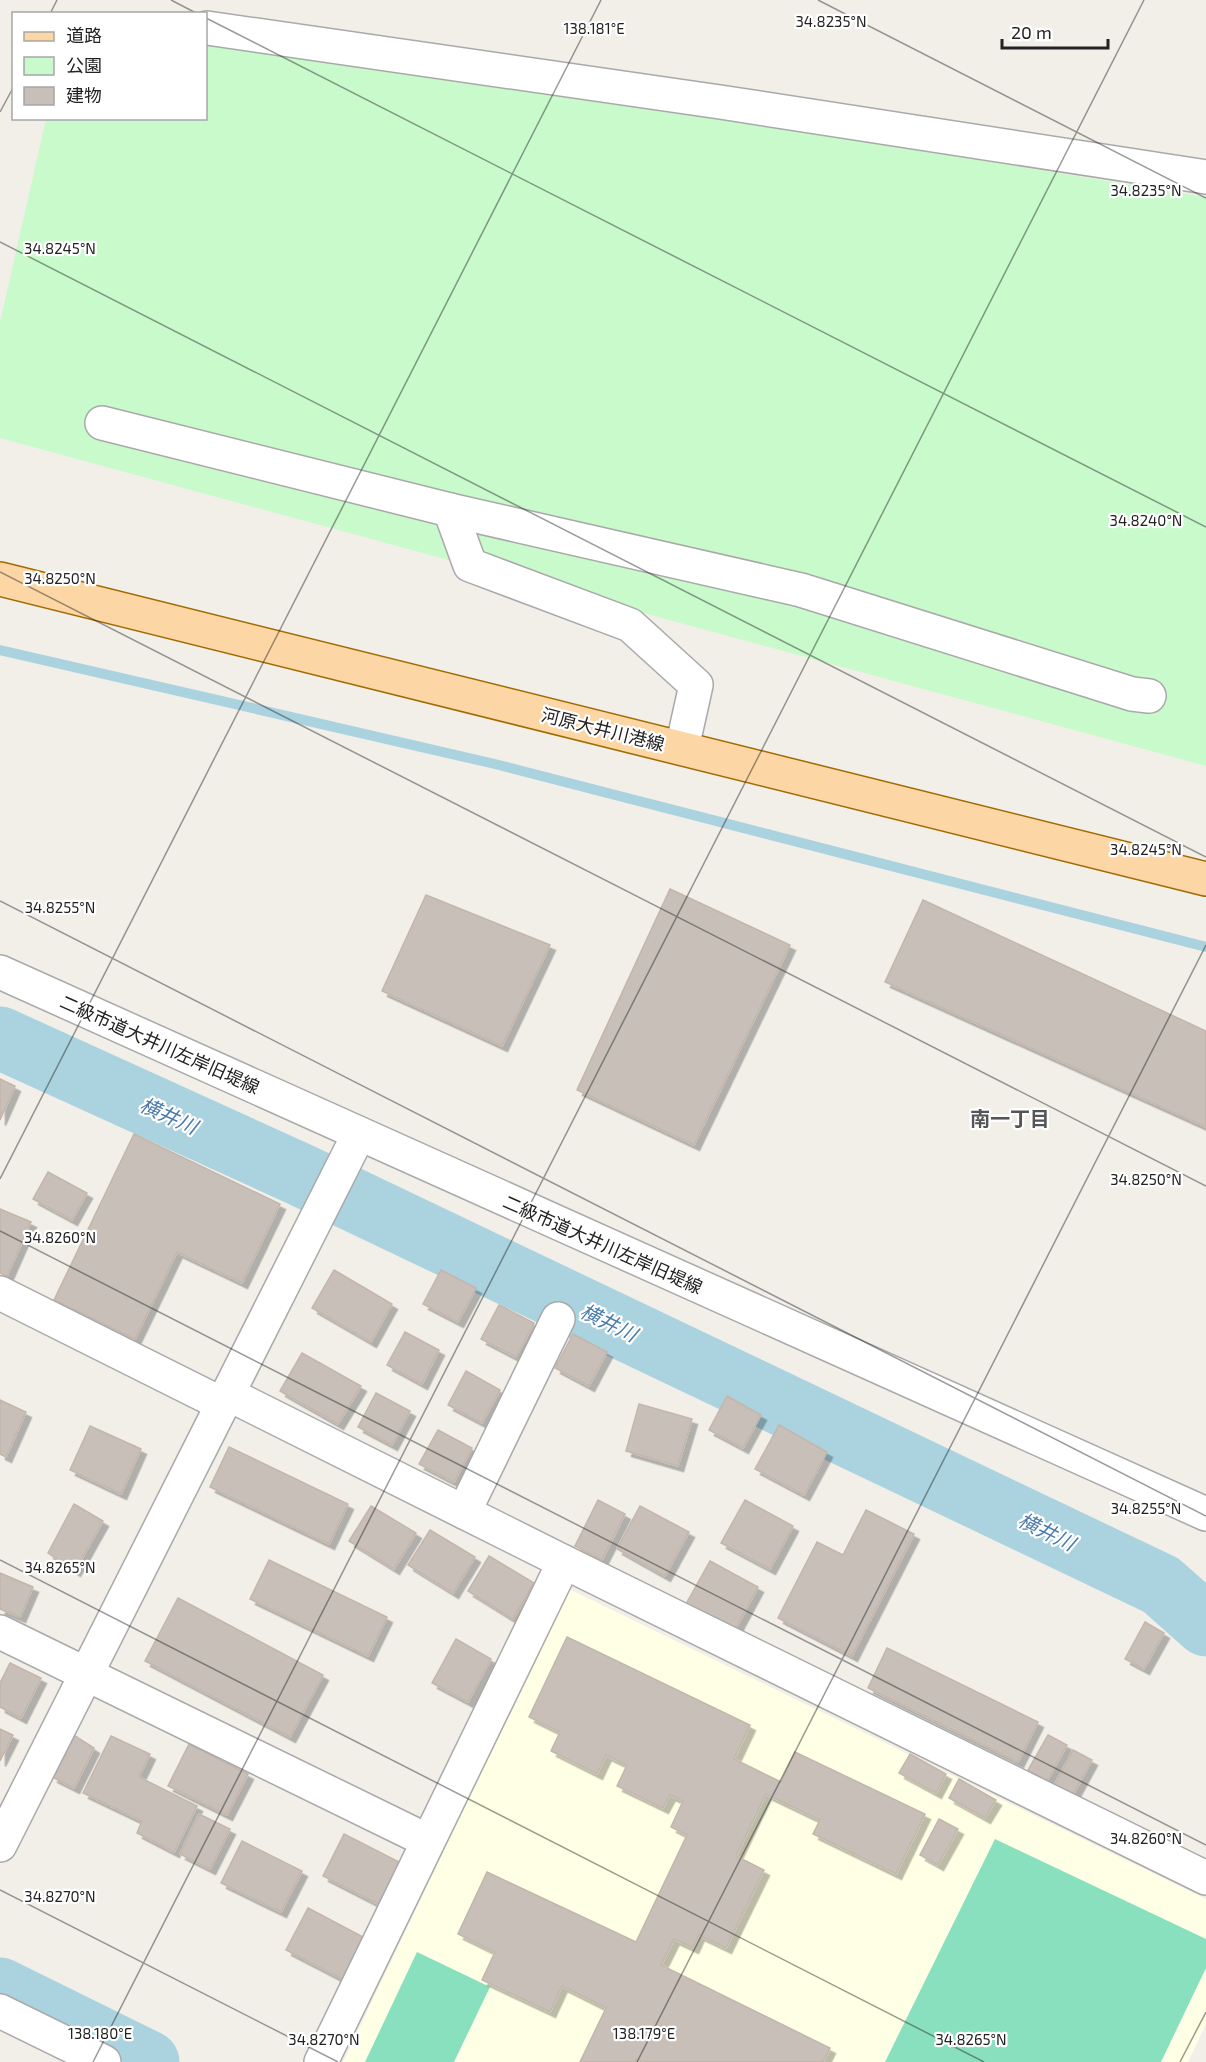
<svg xmlns="http://www.w3.org/2000/svg" width="1206" height="2062" viewBox="0 0 1206 2062" font-family="'Exo 2','Noto Sans JP',sans-serif">
  <style>
    .education { fill: #ffffe5 }
    .park { fill: #c8facc }
    .pitch { fill: #88e0be }
    .lines { fill: none; stroke-linecap: round; stroke-linejoin: round }
    .stream { stroke: #aad3df; stroke-width: 10 }
    .river { stroke: #aad3df; stroke-width: 63 }
    .building { fill: #c7bfb8; stroke: #c4b6ab; stroke-width: 1.5; filter: url(#shadow) }
    .minor-casing { stroke: #a9a9a9; stroke-width: 36 }
    .major-casing { stroke: #a06b00; stroke-width: 36 }
    .minor { stroke: #fff; stroke-width: 33 }
    .major { stroke: #fcd6a4; stroke-width: 33 }
    .ticks { fill: none; stroke: #222; stroke-width: 1.5; stroke-opacity: 0.45 }
    .labels { text-anchor: middle; dominant-baseline: central; stroke-width: 4.5; stroke-linejoin: round; paint-order: stroke }
    .street-label { font-size: 18px; fill: #222; stroke: #fff }
    .water-label { font-size: 20px; font-style: italic; fill: #4a7aab; stroke: #fff }
    .neighbourhood-label { font-size: 20px; font-weight: bold; fill: #555; stroke: #fff }
    .ticks-label { font-size: 15px; text-anchor: middle; fill: #222; stroke: #fff; stroke-width: 4.5; stroke-linejoin: round; paint-order: stroke }
  </style>
  <defs>
    <filter id="shadow"><feDropShadow dx="5.5" dy="5.5" stdDeviation="0" flood-color="#0004"/></filter>
  </defs>
  <rect width="100%" height="100%" fill="#f2efe9"/>
  <!-- education -->
  <path class="education" d="M569 1589 1206 1899V2024L1188 2062H343Z"/>
  <!-- park -->
  <path class="park" d="M206 35 1206 197V766L0 438V322L46 119 206 118Z"/>
  <!-- pitch -->
  <g class="pitch">
    <path d="M995 1839 1206 1939V1968L1161 2062H885Z"/>
    <path d="M417 1952 490 1987 454 2062H365Z"/>
  </g>
  <g class="lines">
    <!-- stream -->
    <path class="stream" d="M0 650 495 764 1206 947"/>
    <!-- river -->
    <g class="river">
      <path d="M0 1038 299 1174 1161 1585 1206 1625"/>
      <path d="M0 1989 148 2062"/>
    </g>
  </g>
  <!-- building -->
  <g class="building">
    <path d="M670 889 790 945 694 1145 577 1090Z"/>
    <path d="M426 895 550 945 502 1046 382 991Z"/>
    <path d="M923 900 1206 1031V1127L885 982Z"/>
    <path d="M0 1079 15 1086 0 1120Z"/>
    <path d="M134 1134 280 1204 242 1283 177 1252 135 1339 54 1300Z"/>
    <path d="M48 1172 87 1193 72 1220 33 1199Z"/>
    <path d="M0 1209 31 1222 7 1276 0 1273Z"/>
    <path d="M334 1270 392 1304 371 1342 312 1308Z"/>
    <path d="M441 1270 476 1288 458 1322 423 1304Z"/>
    <path d="M499 1305 534 1323 516 1357 481 1339Z"/>
    <path d="M405 1332 439 1350 422 1384 387 1365Z"/>
    <path d="M573 1334 607 1352 589 1386 555 1368Z"/>
    <path d="M302 1353 361 1386 338 1424 280 1391Z"/>
    <path d="M466 1371 500 1390 482 1423 448 1405Z"/>
    <path d="M376 1393 410 1411 392 1445 358 1427Z"/>
    <path d="M727 1396 761 1415 743 1448 709 1430Z"/>
    <path d="M0 1400 26 1412 6 1457 0 1454Z"/>
    <path d="M639 1404 692 1419 678 1466 626 1451Z"/>
    <path d="M779 1425 827 1452 804 1495 755 1469Z"/>
    <path d="M90 1426 141 1449 121 1494 70 1470Z"/>
    <path d="M438 1430 472 1448 454 1482 419 1464Z"/>
    <path d="M229 1447 348 1504 329 1544 210 1487Z"/>
    <path d="M598 1500 625 1514 602 1560 575 1546Z"/>
    <path d="M745 1500 793 1526 770 1569 721 1543Z"/>
    <path d="M74 1504 103 1521 75 1571 48 1553Z"/>
    <path d="M371 1506 416 1533 394 1569 349 1541Z"/>
    <path d="M640 1506 689 1532 665 1576 617 1549Z"/>
    <path d="M866 1510 914 1534 852 1656 778 1618 817 1542 843 1555Z"/>
    <path d="M430 1530 475 1557 453 1593 408 1565Z"/>
    <path d="M489 1556 534 1583 513 1619 468 1591Z"/>
    <path d="M269 1560 387 1617 368 1656 250 1599Z"/>
    <path d="M710 1561 758 1587 735 1630 686 1604Z"/>
    <path d="M0 1573 33 1587 20 1617 0 1609Z"/>
    <path d="M178 1598 323 1675 290 1737 145 1661Z"/>
    <path d="M1145 1622 1164 1633 1144 1669 1125 1659Z"/>
    <path d="M567 1637 750 1725 734 1759 781 1782 795 1752 925 1814 896 1874 813 1834 820 1820 766 1794 736 1856 764 1870 726 1948 699 1935 693 1948 674 1939 661 1965 830 2048 823 2062H642L636 2059 635 2062H580L606 2008 562 1986 550 2012 482 1980 495 1952 458 1934 487 1872 636 1942 687 1835 671 1827 683 1801 670 1795 663 1808 617 1786 627 1765 606 1755 597 1774 551 1751 560 1732 529 1717Z"/>
    <path d="M456 1639 491 1659 468 1702 432 1683Z"/>
    <path d="M887 1648 1038 1722 1018 1762 868 1688Z"/>
    <path d="M10 1663 41 1678 21 1718 0 1707V1683Z"/>
    <path d="M0 1729 13 1735 0 1761Z"/>
    <path d="M72 1734 94 1748 74 1788 52 1777Z"/>
    <path d="M1048 1735 1067 1745 1047 1781 1028 1770Z"/>
    <path d="M111 1736 150 1754 139 1777 197 1806 174 1852 137 1833 142 1821 83 1793Z"/>
    <path d="M189 1744 248 1774 227 1815 168 1786Z"/>
    <path d="M1073 1750 1092 1760 1072 1797 1054 1786Z"/>
    <path d="M910 1754 946 1774 936 1793 899 1773Z"/>
    <path d="M959 1779 996 1800 985 1818 949 1798Z"/>
    <path d="M199 1814 230 1829 210 1869 180 1854Z"/>
    <path d="M939 1819 958 1829 938 1865 920 1855Z"/>
    <path d="M344 1834 403 1864 382 1906 323 1876Z"/>
    <path d="M242 1841 302 1871 281 1912 221 1883Z"/>
    <path d="M308 1908 367 1939 346 1981 286 1950Z"/>
  </g>
  <g class="lines">
    <defs>
      <g id="minor">
        <path d="M207 28 720 102 1206 177"/>
        <path d="M102 423 450 510 470 565 630 625 696 685 682 748"/>
        <path d="M450 510 801 590 1132 694 1149 696"/>
        <path d="M0 972 1206 1514"/>
        <path d="M0 1293 222 1404"/>
        <path d="M228 1394 564 1562 1206 1878"/>
        <path d="M464 1512 558 1319"/>
        <path d="M0 1632 428 1841"/>
        <path d="M0 1845 359 1134"/>
        <path d="M0 2011 104 2062"/>
        <path d="M321 2062 564 1562"/>
      </g>
      <path id="major" d="M0 579 1206 879"/>
    </defs>
    <!-- minor casing -->
    <use href="#minor" class="minor-casing"/>
    <!-- major casing -->
    <use href="#major" class="major-casing"/>
    <!-- minor -->
    <use href="#minor" class="minor"/>
    <!-- major -->
    <use href="#major" class="major"/>
  </g>
  <!-- ticks -->
  <path class="ticks" d="M171 0 198 14M818 0 1206 198M50 14 57 0M206 18 1206 527M0 112 14 86M0 242 1206 857M0 572 1206 1186M0 901 1206 1516M0 1179 601 0M0 1231 1206 1845M0 1560 984 2062M0 1890 338 2062M93 2062 1144 0M637 2062 1206 945M1180 2062 1206 2012"/>
  <g class="labels">
    <!-- street labels -->
    <g class="street-label">
      <text transform="translate(603 729) rotate(14)">河原大井川港線</text>
      <text transform="translate(160 1044) rotate(24)">二級市道大井川左岸旧堤線</text>
      <text transform="translate(603 1244) rotate(24)">二級市道大井川左岸旧堤線</text>
    </g>
    <!-- water labels -->
    <g class="water-label">
      <text transform="translate(169 1115) rotate(24)">横井川</text>
      <text transform="translate(609 1322) rotate(26)">横井川</text>
      <text transform="translate(1047 1531) rotate(26)">横井川</text>
    </g>
    <!-- neighbourhood labels -->
    <g class="neighbourhood-label">
      <text x="1010" y="1118">南一丁目</text>
    </g>
  </g>
  <g class="ticks-label">
    <text x="831" y="27">34.8235°N</text>
    <text x="594" y="34">138.181°E</text>
    <text x="1146" y="196">34.8235°N</text>
    <text x="60" y="254">34.8245°N</text>
    <text x="1146" y="526">34.8240°N</text>
    <text x="60" y="584">34.8250°N</text>
    <text x="1146" y="855">34.8245°N</text>
    <text x="60" y="913">34.8255°N</text>
    <text x="1146" y="1185">34.8250°N</text>
    <text x="60" y="1243">34.8260°N</text>
    <text x="1146" y="1514">34.8255°N</text>
    <text x="60" y="1573">34.8265°N</text>
    <text x="1146" y="1844">34.8260°N</text>
    <text x="60" y="1902">34.8270°N</text>
    <text x="100" y="2039">138.180°E</text>
    <text x="644" y="2039">138.179°E</text>
    <text x="324" y="2045">34.8270°N</text>
    <text x="971" y="2045">34.8265°N</text>
  </g>
  <!-- legend -->
  <rect x="12" y="12" width="195" height="108" fill="#ffffff" stroke="#a7a7a7" stroke-width="1.5"/>
  <rect x="24" y="32" width="30" height="9" fill="#fcd6a4" stroke="#a7a7a7" stroke-width="1.5"/>
  <text x="66" y="42" font-size="18" fill="#222222">道路</text>
  <rect x="24" y="57" width="30" height="18" fill="#c8facc" stroke="#a7a7a7" stroke-width="1.5"/>
  <text x="66" y="72" font-size="18" fill="#222222">公園</text>
  <rect x="24" y="87" width="30" height="18" fill="#c7bfb8" stroke="#a7a7a7" stroke-width="1.5"/>
  <text x="66" y="102" font-size="18" fill="#222222">建物</text>
  <!-- scale -->
  <path d="M1002 39v9h106v-9" fill="none" stroke="#222222" stroke-width="3"/>
  <text x="1011" y="39" font-size="18" fill="#222222" stroke="#ffffff" stroke-width="4.5" paint-order="stroke">20 m</text>
</svg>
